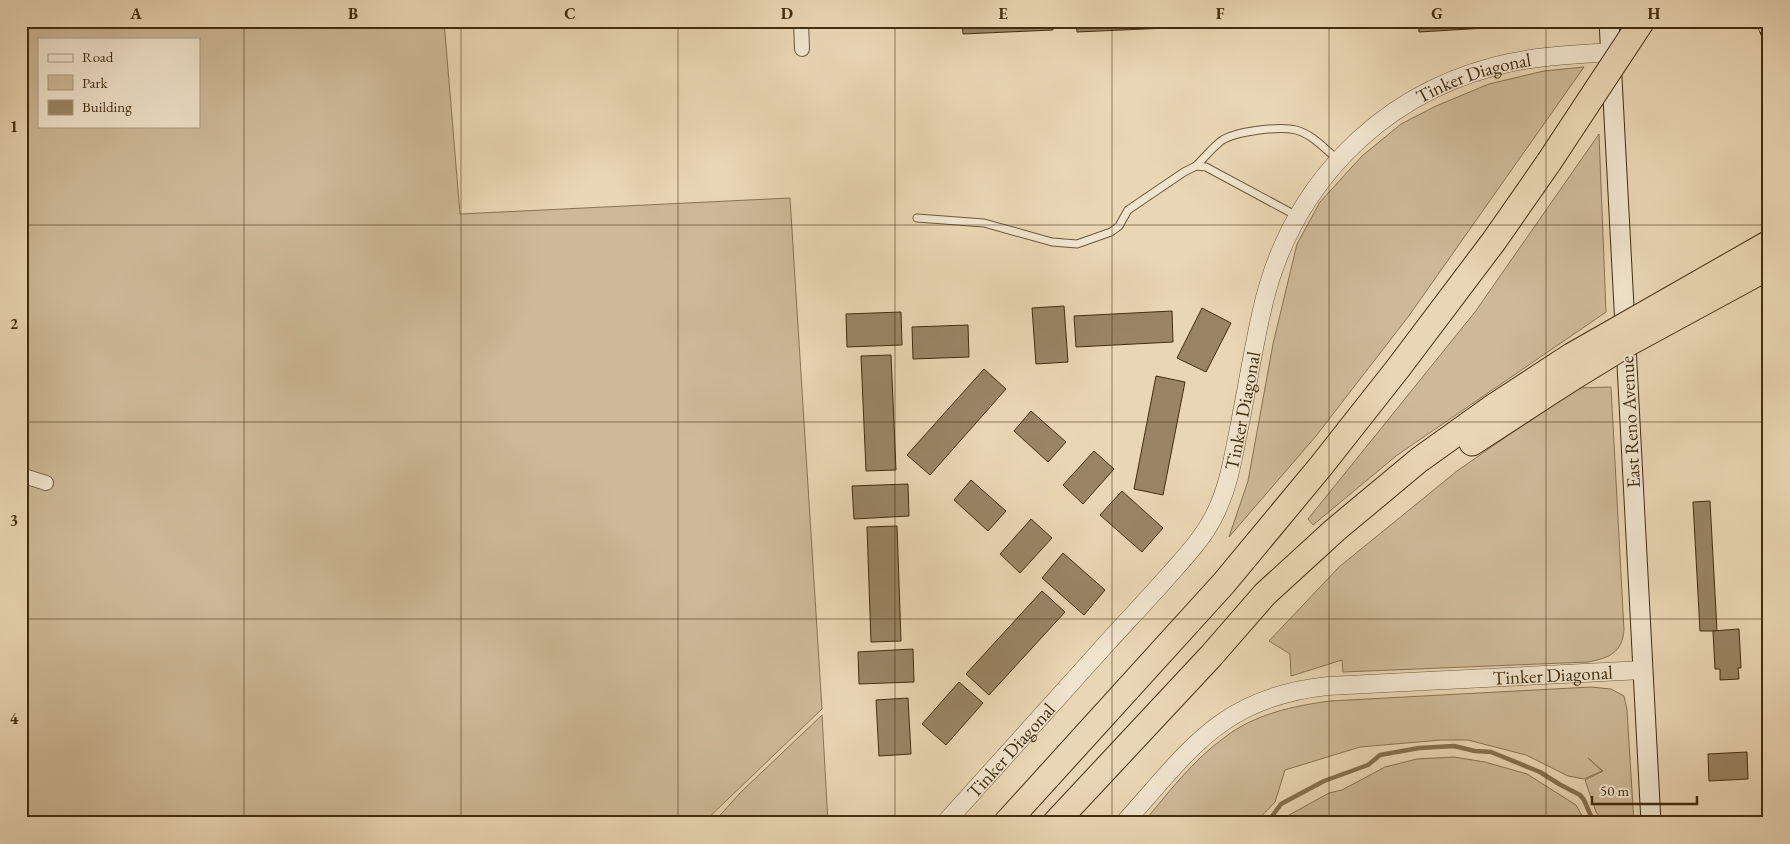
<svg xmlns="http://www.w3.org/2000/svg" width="1790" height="844" viewBox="0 0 1790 844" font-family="'EB Garamond',serif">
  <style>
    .green { fill: #cdb998; stroke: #887354; fill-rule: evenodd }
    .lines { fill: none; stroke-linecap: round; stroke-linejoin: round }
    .stream { stroke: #857050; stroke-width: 4.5 }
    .building { fill: #998565; stroke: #432d0f }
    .service-casing { stroke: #6c5738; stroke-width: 9 }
    .minor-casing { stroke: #6c5738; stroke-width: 16 }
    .tertiary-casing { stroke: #6c5738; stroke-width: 19 }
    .secondary-casing { stroke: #432d0f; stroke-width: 21 }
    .motorway-casing { stroke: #432d0f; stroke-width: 27 }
    .service { stroke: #f1e4ce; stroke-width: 7 }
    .minor { stroke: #f1e4ce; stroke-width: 14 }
    .tertiary { stroke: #f1e4ce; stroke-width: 18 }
    .secondary { stroke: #f1e4ce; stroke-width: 19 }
    .motorway { stroke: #e9d6b4; stroke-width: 25 }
    .rail-casing { stroke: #432d0f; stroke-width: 5.5 }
    .rail { stroke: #f1e4ce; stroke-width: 4; stroke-dasharray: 11; stroke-linecap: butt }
    .motorway-bridge-casing { stroke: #432d0f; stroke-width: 27; stroke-linecap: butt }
    .motorway-bridge { stroke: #e9d6b4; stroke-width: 25 }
    .grid { fill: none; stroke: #432d0f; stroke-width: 1; stroke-opacity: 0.55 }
    .labels { text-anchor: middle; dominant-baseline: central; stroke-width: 4; stroke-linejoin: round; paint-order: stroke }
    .street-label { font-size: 19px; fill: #432d0f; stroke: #f1e4ce }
    .neatline { fill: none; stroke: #432d0f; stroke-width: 2 }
    .grid-label { font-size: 16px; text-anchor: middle; font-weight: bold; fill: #432d0f }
  </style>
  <rect width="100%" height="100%" fill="#e9d6b4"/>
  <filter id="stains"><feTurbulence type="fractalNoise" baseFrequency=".004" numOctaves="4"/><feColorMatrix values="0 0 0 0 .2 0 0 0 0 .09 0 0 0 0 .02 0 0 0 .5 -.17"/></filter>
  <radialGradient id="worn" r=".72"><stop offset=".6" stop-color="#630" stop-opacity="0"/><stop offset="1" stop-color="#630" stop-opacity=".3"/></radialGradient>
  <!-- green -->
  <g class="green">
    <path d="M21 21H444L460 214 790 198 822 709 703 823H21ZM39 39H199V126H39Z"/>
    <path d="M1584 67 1408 317 1316 436 1229 537 1248 481 1273 344 1297 244 1320 202 1362 156 1401 124 1436 106 1489 84 1544 71Z"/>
    <path d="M1599 134 1606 312 1396 456 1313 525 1308 519 1475 312Z"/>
    <path d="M1611 387 1624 630C1622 653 1609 658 1588 662L1343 672 1342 660 1291 676 1290 654 1269 641 1339 567 1457 471 1576 388Z"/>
    <path d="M1591 687 1611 689 1624 696 1627 710 1634 823H1604L1596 812 1585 780 1603 771 1588 758 1602 771 1584 779 1568 776 1526 755 1468 740H1441L1360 747 1285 770 1275 802 1255 823H1143C1168 793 1193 760 1225 737 1255 714 1293 706 1330 701Z"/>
    <path d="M822 715 828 823H713L741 792Z"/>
    <path d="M1454 757 1485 762 1527 774 1576 805 1586 823H1279L1282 819 1329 793 1342 790 1385 767 1417 759Z"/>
  </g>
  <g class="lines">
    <!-- stream -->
    <g class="stream">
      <path d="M1267 823 1281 804 1324 781 1368 765 1380 755 1419 748 1454 746 1475 751 1491 752 1540 772 1559 784 1580 795 1584 800 1594 823"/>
      <path d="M1757 823 1769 820"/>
    </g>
  </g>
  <!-- building -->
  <g class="building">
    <path d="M869 21H920V22L870 26Z"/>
    <path d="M962 21H1052L1053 30 963 34Z"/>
    <path d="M1076 21H1166L1167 28 1077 32Z"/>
    <path d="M1183 21H1253L1183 24Z"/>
    <path d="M1418 21H1535L1536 25 1419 32Z"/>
    <path d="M1064 306 1068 362 1036 364 1032 308Z"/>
    <path d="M1202 308 1231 323 1206 372 1177 358Z"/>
    <path d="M1172 311 1173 342 1076 347 1074 316Z"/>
    <path d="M901 312 902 345 847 347 846 314Z"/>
    <path d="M968 325 969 357 913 359 912 327Z"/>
    <path d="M891 355 896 470 866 471 861 356Z"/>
    <path d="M984 369 1006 389 930 475 907 455Z"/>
    <path d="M1156 376 1185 382 1163 495 1134 489Z"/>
    <path d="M1031 411 1066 442 1048 462 1014 431Z"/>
    <path d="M1094 451 1114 469 1083 504 1063 485Z"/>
    <path d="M971 480 1006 511 988 531 954 500Z"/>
    <path d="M908 484 909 516 854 519 852 486Z"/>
    <path d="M1122 491 1163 528 1142 552 1100 515Z"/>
    <path d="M1710 501 1717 631H1700L1693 502Z"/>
    <path d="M1031 519 1052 538 1020 573 1000 554Z"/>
    <path d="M897 526 901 641 871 642 867 527Z"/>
    <path d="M1063 553 1105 590 1084 615 1042 578Z"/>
    <path d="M1042 591 1065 612 989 695 966 674Z"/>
    <path d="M1739 629 1741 668H1738L1739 679 1720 680V669H1715L1713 631Z"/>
    <path d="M913 649 914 682 859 684 858 652Z"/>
    <path d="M959 682 983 703 946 745 922 724Z"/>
    <path d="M908 698 911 754 879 756 876 700Z"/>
    <path d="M1747 752 1748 779 1709 781 1708 754Z"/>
  </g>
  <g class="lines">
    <defs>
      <g id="service">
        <path d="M1196 166C1204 158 1212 148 1221 141 1235 131 1280 126 1296 130 1312 134 1325 149 1337 159"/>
        <path d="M917 218 984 223 1052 242 1077 244 1111 232 1119 226 1128 210 1184 172 1196 166 1206 167 1297 216"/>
      </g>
      <g id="minor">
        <path d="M801 21 802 49"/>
        <path d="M21 475 46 483"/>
      </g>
      <g id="tertiary">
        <path id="s1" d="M945 823C999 763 1053 703 1107 643 1128 620 1149 598 1170 574 1186 556 1202 539 1213 518 1228 490 1233 459 1239 428 1247 389 1253 349 1262 310 1289 189 1376 97 1496 66 1533 56 1573 55 1611 52"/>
        <path id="s2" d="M1124 823C1190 750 1221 697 1328 686L1643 670"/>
      </g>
      <path id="secondary" d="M1609 21 1651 823"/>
      <g id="motorway">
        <path d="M1472 443 1572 378"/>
        <path d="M1006 823 1224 583 1321 466 1399 367 1494 241 1549 162"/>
        <path d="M1055 823 1211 656 1265 594 1335 530 1419 460 1493 407 1571 356"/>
      </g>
    </defs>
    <!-- service casing -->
    <use href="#service" class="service-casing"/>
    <!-- minor casing -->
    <use href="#minor" class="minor-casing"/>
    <!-- tertiary casing -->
    <use href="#tertiary" class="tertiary-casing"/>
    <!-- secondary casing -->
    <use href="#secondary" class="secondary-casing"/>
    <!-- motorway casing -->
    <use href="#motorway" class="motorway-casing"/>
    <!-- service -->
    <use href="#service" class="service"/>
    <!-- minor -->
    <use href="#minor" class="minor"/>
    <!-- tertiary -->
    <use href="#tertiary" class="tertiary"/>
    <!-- secondary -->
    <use href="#secondary" class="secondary"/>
    <!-- motorway -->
    <use href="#motorway" class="motorway"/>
    <defs>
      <path id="rail" d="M1758 21 1769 49"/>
    </defs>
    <!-- rail casing -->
    <use href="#rail" class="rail-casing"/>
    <!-- rail -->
    <use href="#rail" class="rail"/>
    <defs>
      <g id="motorway-bridge">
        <path d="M1549 162 1642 21"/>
        <path d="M1571 356 1769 243"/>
        <path d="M1572 378 1629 343 1769 267"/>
      </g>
    </defs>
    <!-- motorway-bridge casing -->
    <use href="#motorway-bridge" class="motorway-bridge-casing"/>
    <!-- motorway-bridge -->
    <use href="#motorway-bridge" class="motorway-bridge"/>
  </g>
  <!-- grid -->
  <path class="grid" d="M244 21V823M461 21V823M678 21V823M895 21V823M1112 21V823M1329 21V823M1546 21V823M21 225H1769M21 422H1769M21 619H1769"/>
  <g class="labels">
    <!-- street labels -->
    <g class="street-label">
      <text stroke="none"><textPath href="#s1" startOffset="952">Tinker Diagonal</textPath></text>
      <text stroke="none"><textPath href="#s1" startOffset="518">Tinker Diagonal</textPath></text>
      <text transform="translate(1630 422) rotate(-93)">East Reno Avenue</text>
      <text stroke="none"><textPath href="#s2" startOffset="479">Tinker Diagonal</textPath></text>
      <text stroke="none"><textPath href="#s1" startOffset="98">Tinker Diagonal</textPath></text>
    </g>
  </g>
  <!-- margin -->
  <rect width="1790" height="844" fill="none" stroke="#e9d6b4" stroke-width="55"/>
  <!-- legend -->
  <rect x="38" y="38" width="162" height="90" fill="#f1e4ce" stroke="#ab9b82"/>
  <rect x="48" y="54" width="25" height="8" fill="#f1e4ce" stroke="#ab9b82"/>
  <text x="82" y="62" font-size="15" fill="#432d0f">Road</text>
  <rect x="48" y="75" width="25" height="15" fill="#cdb998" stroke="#ab9b82"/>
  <text x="82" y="88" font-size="15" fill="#432d0f">Park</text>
  <rect x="48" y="100" width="25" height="15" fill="#998565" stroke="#ab9b82"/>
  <text x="82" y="112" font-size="15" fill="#432d0f">Building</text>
  <!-- scale -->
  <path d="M1592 796v8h105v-8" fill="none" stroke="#432d0f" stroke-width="2.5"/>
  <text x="1600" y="796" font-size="15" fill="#432d0f" stroke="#f1e4ce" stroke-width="4" paint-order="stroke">50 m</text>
  <rect x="28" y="28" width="1734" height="788" class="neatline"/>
  <g class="grid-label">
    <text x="136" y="19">A</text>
    <text x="353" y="19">B</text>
    <text x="570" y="19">C</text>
    <text x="787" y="19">D</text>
    <text x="1003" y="19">E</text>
    <text x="1220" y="19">F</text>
    <text x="1437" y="19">G</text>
    <text x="1654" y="19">H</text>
    <text x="14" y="132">1</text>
    <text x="14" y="329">2</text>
    <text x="14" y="526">3</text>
    <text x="14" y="724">4</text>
  </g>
  <rect width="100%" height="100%" filter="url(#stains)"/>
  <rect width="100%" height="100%" fill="url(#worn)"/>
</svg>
